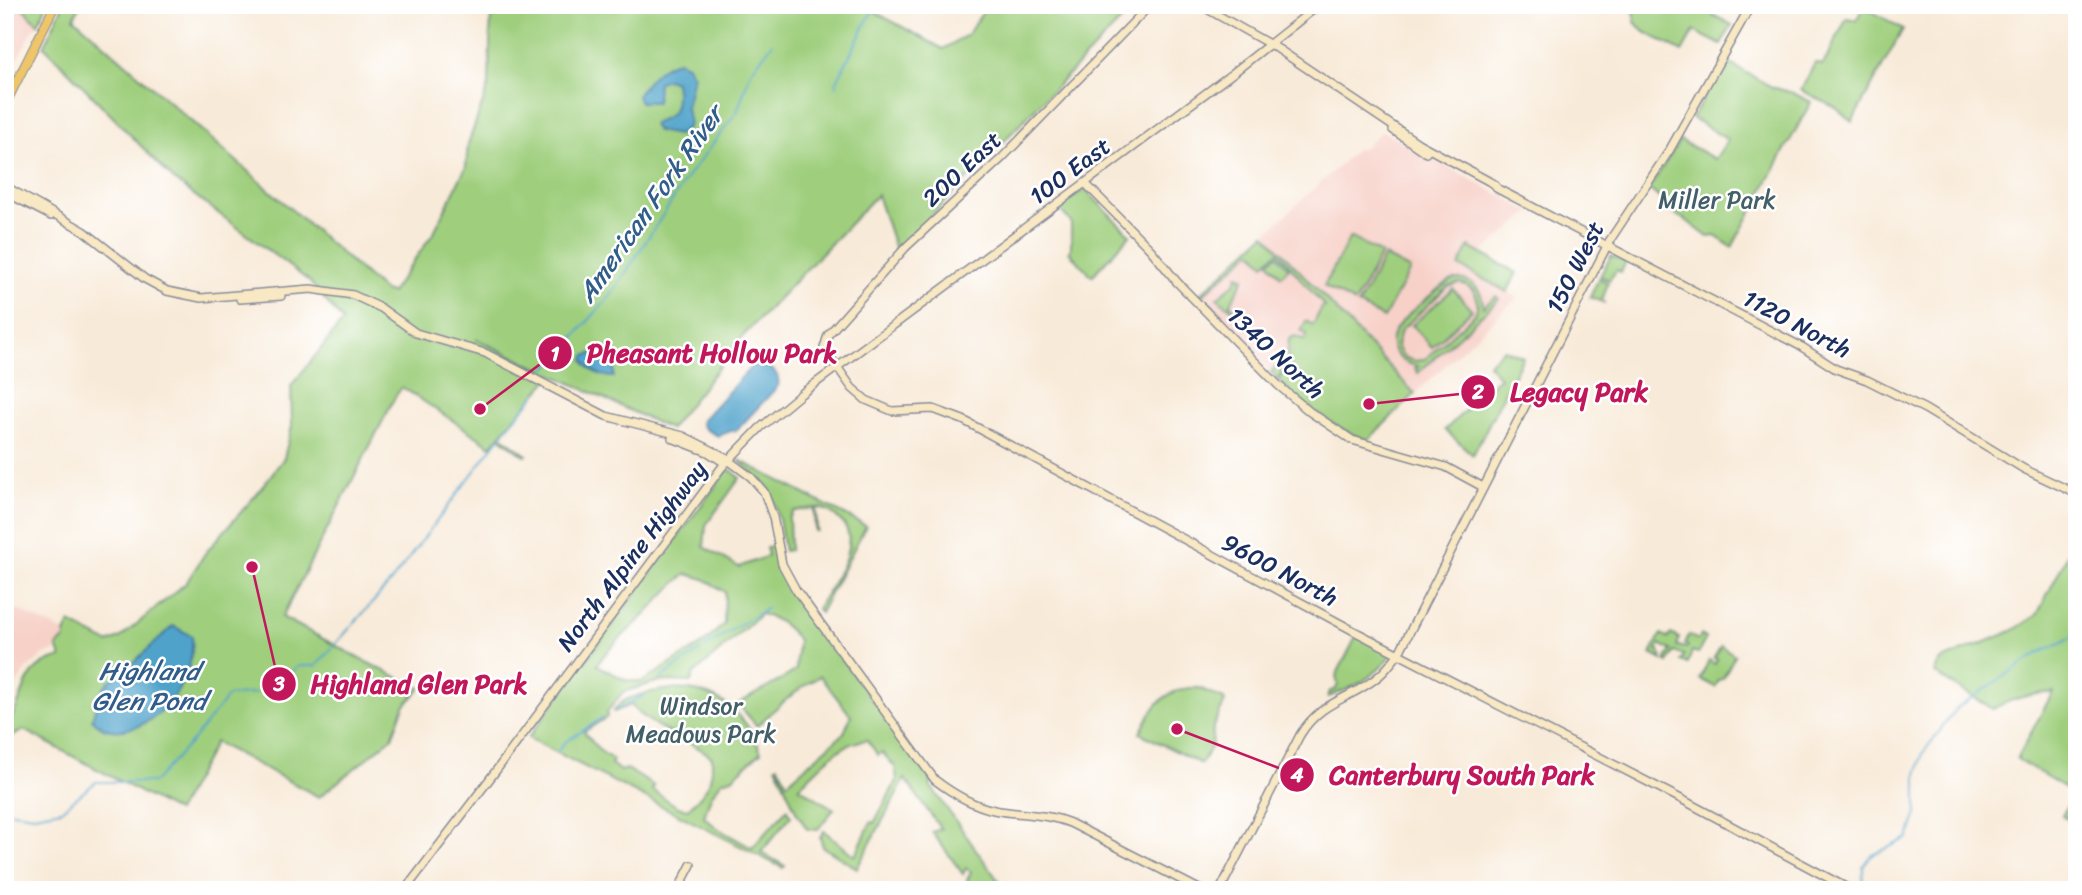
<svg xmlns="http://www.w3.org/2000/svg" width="2082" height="895" viewBox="0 0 2082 895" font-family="Sriracha,sans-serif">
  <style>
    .built { fill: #f7d1c8 }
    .green { fill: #9fcf7d; stroke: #5d7f6e; stroke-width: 2; fill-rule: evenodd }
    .water { fill: #50a3cb; stroke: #366994; stroke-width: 2 }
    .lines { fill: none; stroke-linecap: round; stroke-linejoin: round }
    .stream { stroke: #50a3cb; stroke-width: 2 }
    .secondary-casing { stroke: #8a8c9b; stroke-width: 10 }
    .primary-casing { stroke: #8a8c9b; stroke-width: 10 }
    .secondary { stroke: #f8e8c3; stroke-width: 7 }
    .primary { stroke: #eec569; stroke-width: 8 }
    .labels { text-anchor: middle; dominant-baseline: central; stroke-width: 5; stroke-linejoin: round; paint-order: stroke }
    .street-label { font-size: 24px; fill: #1b2f5e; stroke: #fff }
    .park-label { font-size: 24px; fill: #435f67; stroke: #fff }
    .water-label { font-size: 26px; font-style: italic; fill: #305d8a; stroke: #fff }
    .leader { fill: none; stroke: #c2185b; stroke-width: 2.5 }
    .callout-dot { fill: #c2185b; stroke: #fff; stroke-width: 2.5 }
    .mark-label { font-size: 21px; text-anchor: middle; font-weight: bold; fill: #fff }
    .callout-label { font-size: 26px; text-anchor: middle; font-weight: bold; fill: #c2185b; stroke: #fff; stroke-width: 5; stroke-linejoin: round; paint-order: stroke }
  </style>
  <rect width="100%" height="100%" fill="#fff"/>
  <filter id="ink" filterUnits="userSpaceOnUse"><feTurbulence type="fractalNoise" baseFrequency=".0143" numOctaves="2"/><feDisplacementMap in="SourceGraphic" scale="14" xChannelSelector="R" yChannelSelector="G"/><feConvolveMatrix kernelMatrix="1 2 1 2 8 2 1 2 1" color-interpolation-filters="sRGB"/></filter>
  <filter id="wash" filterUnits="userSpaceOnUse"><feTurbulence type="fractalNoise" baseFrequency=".00686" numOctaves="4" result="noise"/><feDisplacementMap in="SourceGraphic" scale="28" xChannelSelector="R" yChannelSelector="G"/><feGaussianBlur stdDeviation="1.57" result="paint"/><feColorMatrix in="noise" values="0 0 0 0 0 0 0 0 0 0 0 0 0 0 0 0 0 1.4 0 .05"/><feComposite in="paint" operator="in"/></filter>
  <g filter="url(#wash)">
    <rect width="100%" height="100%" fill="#f8ead8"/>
    <!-- built -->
    <g class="built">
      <path d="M5 5H20L37 23 5 81Z"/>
      <path d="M1382 131 1531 212 1482 253 1518 272 1507 292 1517 298 1415 394 1379 356 1321 415 1284 386 1197 297 1358 148 1361 150Z"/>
      <path d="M5 604 62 631 65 638 58 646V649L44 655 25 670 16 685 5 714Z"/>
    </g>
    <!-- green -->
    <g class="green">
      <path d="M20 5H44L46 7 38 24Z"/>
      <path d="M63 5H80L74 18 384 291 391 293 434 232 466 167 468 144 489 85 491 5H870L873 11 943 49 967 35 988 5H1136L896 252 877 195 744 335 670 429 476 339 551 377 500 435 527 455 525 456 499 437 491 446 402 387 395 397 282 617 376 667 421 688 404 706 392 738 319 797 215 742 177 812 24 730 5 740C5 724 10 723 16 709 27 682 28 666 61 657L57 646 65 638V633L70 623 108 643 120 638 186 583 206 552 255 496 284 458 292 426 291 386 343 321 309 281 174 180 44 46Z"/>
      <path d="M1633 5H1694L1732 25 1721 45 1694 31 1682 52 1643 31 1635 22Z"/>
      <path d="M1864 7 1903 29 1852 122 1836 108 1801 90 1815 63 1823 65 1847 18 1856 20Z"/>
      <path d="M1727 62 1772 87 1793 93 1811 102 1732 247 1715 236 1708 237 1687 221 1662 207 1664 202 1649 189 1680 140 1715 159 1728 140 1692 118 1724 64Z"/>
      <path d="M1085 189 1130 235 1092 276 1069 252 1071 250V222L1058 208Z"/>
      <path d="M1265 234 1415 394 1368 440C1335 431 1291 396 1271 372L1280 363 1282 366 1279 379 1280 380 1285 368 1290 364 1287 360 1289 339 1295 336 1304 340 1307 334 1301 331 1306 321 1313 325 1322 307H1325L1278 252 1264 264 1252 251 1200 297 1198 296Z"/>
      <path d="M1350 237 1381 254 1355 303 1324 286Z"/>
      <path d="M1469 247 1517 273 1507 292 1459 266Z"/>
      <path d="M1277 255 1289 268 1281 276 1269 262Z"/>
      <path d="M1384 256 1410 270 1384 318 1358 305Z"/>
      <path d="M1611 256 1626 262 1621 272 1617 270 1609 280 1600 276Z"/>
      <path d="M1238 275 1244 278 1230 305 1239 310 1238 314 1217 298 1235 283Z"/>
      <path d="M1599 278 1608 283 1602 301 1605 303 1590 297Z"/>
      <path d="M1455 279C1473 279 1483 290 1483 307L1496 296 1499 299 1418 373 1415 369 1418 366C1400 364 1385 348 1395 330 1401 319 1444 282 1455 279ZM1460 283C1476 287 1481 300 1475 314L1425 359C1412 364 1401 358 1397 345L1401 330 1447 287Z"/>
      <path d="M1453 289 1472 310 1432 347 1412 325Z"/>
      <path d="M1207 300 1222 314 1220 316 1231 328H1236L1232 332 1204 304Z"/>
      <path d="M1504 349 1523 357 1473 455 1445 430 1500 377 1488 364Z"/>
      <path d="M739 460 866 526 820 613 817 609C830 586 865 543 840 520 833 514 826 508 816 508L817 531H815L814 508 794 511 789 518 790 550 784 551C780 528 779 501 763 482 756 474 744 469 739 460Z"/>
      <path d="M731 470 740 478 706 525 704 547 739 567 768 556 766 547 773 546 778 567 785 582 933 782 930 785 1005 890H975L967 880 971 872 966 868 963 874 932 832 941 829 905 779 857 868 823 847 820 837 824 831 855 856 871 822 874 823 897 780 895 767 882 752 878 755 867 740C839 742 819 768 799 787L834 809 818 829H807L797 813 776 766 778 765 787 783 844 733 851 716 820 676C796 690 777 706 757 726L738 704C757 692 779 683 796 670L798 640C787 626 778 619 761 614L693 675 691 682 660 681 623 692 607 712V717L584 732 599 750 613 760 611 764 621 771 627 769 654 786 652 790 678 807 688 809C707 790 713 784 712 757 686 737 653 730 631 705L614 712V710C623 698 633 697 647 693 700 680 741 701 761 752L732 778 722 781 711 796 704 817 717 828 752 848 787 809 791 816 761 852 785 866 783 868 528 738 726 472ZM687 574 704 579 725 592 724 624 704 643 642 682 625 680 597 665C610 645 630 630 647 613 661 599 670 585 687 574Z"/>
      <path d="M2077 536V824L2062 816 2074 793 2017 759 2053 692C2032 694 2011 698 1993 709L1934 673 1940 661 2012 631 2037 615Z"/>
      <path d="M1661 634 1669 638 1671 634 1679 638 1677 646 1687 648 1688 646 1685 644 1689 635 1698 640 1701 635 1706 638 1698 653 1692 651 1688 664 1681 661 1684 655 1674 652 1668 663 1665 661 1671 650 1660 645 1657 650 1661 653 1662 660 1651 654Z"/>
      <path d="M1359 636 1390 652 1391 656C1374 678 1353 688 1328 697L1330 691 1335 690 1338 685 1336 676 1356 637Z"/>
      <path d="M1721 646 1735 655 1723 678 1719 680 1715 687 1700 679 1709 660 1715 664 1717 659 1714 658Z"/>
      <path d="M1189 688H1199L1224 699 1225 702 1213 726 1212 746 1201 764 1140 733C1152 709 1161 692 1189 688Z"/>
    </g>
    <!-- water -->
    <g class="water">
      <path d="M678 61 687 65 693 76 686 108 689 124 686 129 678 135 657 131 653 125C658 120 662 120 668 116 677 111 677 92 675 82L668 79 658 82 657 102H640L637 96C646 82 660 64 678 61Z"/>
      <path d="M613 346 615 352 614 377C602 377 588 371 584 360L585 356Z"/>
      <path d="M757 364C769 366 781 372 778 386L736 431H731L718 436 705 429 701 424 702 420 752 366Z"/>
      <path d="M173 626 192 636C195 657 184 684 171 701 155 723 113 744 92 719L100 693 109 681 121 674Z"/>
    </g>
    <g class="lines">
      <!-- stream -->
      <g class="stream">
        <path d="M837 87 836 83 875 5"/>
        <path d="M546 379V369L612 294 688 176 737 112 751 71 773 43"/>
        <path d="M506 429 537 393"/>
        <path d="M705 647 767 608"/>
        <path d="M661 678 701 650"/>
        <path d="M266 687 272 686 299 666H316L390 583 504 432"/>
        <path d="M617 709 643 696"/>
        <path d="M557 752 565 742 602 718"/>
        <path d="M5 811 34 815 61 810 96 782H154L193 740 228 696 256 693"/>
        <path d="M1864 890 1863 867 1871 856 1908 838 1917 814V774L1923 753 1957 708 2037 654 2077 635"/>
      </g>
    </g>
  </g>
  <g filter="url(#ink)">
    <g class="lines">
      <defs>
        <g id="secondary">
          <path d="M1150 5 1002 158 906 247 828 335 824 348 852 388 866 400 892 411 933 409 963 420 1354 631 1683 800 1851 890"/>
          <path d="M1200 5 1278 49 1418 143 1494 184 1498 189 1802 347 1836 369 1867 380 1925 409 2024 469 2077 494"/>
          <path d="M1393 130 1426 153"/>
          <path d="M1085 183 1151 250 1177 282 1278 385 1310 412 1352 440 1446 467 1483 487"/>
          <path d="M5 186 84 231 145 279 167 291 201 298 311 289 353 295 381 308 416 333 485 353 606 416 683 436 729 459"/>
          <path d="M5 192 51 216"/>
          <path d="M240 299 281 296"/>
          <path d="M672 438 708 452 725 463"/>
          <path d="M728 460 751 477 764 492 773 517 782 564 796 590 935 780C952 793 971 805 994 810 1019 815 1045 813 1070 823L1201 890"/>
          <path d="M405 890 498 768 722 467 760 428 801 394 1233 73 1319 5"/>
          <path d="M678 890 691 865"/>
          <path d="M1220 890 1300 735C1323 698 1352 700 1380 675 1387 669 1393 661 1399 653L1610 240 1669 151 1751 5"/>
        </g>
        <path id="primary" d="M5 105 55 5"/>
      </defs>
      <!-- secondary casing -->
      <use href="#secondary" class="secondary-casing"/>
      <!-- primary casing -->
      <use href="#primary" class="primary-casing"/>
      <!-- secondary -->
      <use href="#secondary" class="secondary"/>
      <!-- primary -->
      <use href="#primary" class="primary"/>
    </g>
  </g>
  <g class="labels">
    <!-- street labels -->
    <g class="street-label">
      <text transform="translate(962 169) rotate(-43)">200 East</text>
      <text transform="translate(1070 171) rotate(-37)">100 East</text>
      <text transform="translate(1575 267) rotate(-63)">150 West</text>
      <text transform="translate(1797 324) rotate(28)">1120 North</text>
      <text transform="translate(1276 353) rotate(43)">1340 North</text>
      <text transform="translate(632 556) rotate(-53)">North Alpine Highway</text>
      <text transform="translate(1280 570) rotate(28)">9600 North</text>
    </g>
    <!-- park labels -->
    <g class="park-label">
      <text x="1717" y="200">Miller Park</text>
      <text x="701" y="706">Windsor<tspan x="701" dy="28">Meadows Park</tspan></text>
    </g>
    <!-- water labels -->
    <g class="water-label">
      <text transform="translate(650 204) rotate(-55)">American Fork River</text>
      <text x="149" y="671">Highland<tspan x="149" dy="30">Glen Pond</tspan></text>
    </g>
  </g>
  <!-- callouts -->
  <path class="leader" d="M480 409L555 353M1369 404L1478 392M252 567L279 684M1177 729L1297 775"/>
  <g class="callout-dot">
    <circle cx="480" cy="409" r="7"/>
    <circle cx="1369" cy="404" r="7"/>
    <circle cx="252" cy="567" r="7"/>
    <circle cx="1177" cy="729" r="7"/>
    <circle cx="555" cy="353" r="18"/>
    <circle cx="1478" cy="392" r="18"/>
    <circle cx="279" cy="684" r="18"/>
    <circle cx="1297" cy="775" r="18"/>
  </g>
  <g class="mark-label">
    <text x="555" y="361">1</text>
    <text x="1478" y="399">2</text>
    <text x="279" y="691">3</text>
    <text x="1297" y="782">4</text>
  </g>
  <g class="callout-label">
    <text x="712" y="362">Pheasant Hollow Park</text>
    <text x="1579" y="401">Legacy Park</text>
    <text x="419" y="693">Highland Glen Park</text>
    <text x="1462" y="784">Canterbury South Park</text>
  </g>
  <!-- margin -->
  <rect width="2082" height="895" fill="none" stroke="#fff" stroke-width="28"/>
</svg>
